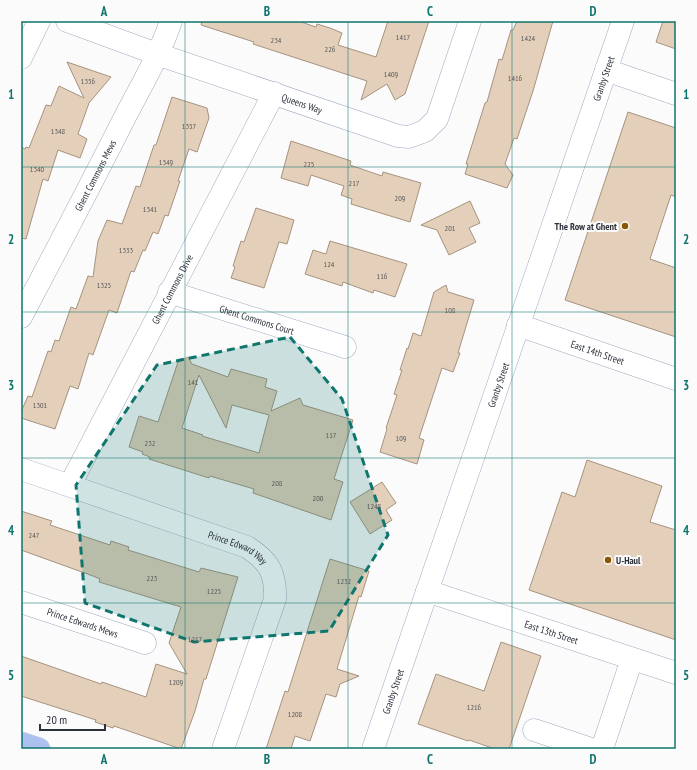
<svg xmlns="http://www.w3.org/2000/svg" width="697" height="770" viewBox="0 0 697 770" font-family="'PT Sans Narrow',sans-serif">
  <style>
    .building { fill: #e3cfba; stroke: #a6937f; fill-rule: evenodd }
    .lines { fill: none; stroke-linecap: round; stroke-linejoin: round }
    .minor-casing { stroke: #a0abc3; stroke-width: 23 }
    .major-casing { stroke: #d5d6d7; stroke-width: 23 }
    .minor { stroke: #fff; stroke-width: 22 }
    .major { stroke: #acc1f0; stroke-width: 22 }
    .marked { fill: #0f766e; fill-opacity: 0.2; stroke: #0f766e; stroke-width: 3; stroke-dasharray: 8 5; stroke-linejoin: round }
    .grid { fill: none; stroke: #0f766e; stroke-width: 1; stroke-opacity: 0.55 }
    .poi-dot { fill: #8a5602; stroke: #fbfbfb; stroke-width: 1.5 }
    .labels { text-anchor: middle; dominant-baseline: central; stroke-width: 4; stroke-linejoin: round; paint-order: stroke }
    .number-label { font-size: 8px; fill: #595859 }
    .street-label { font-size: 10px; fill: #2b3039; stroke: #fbfbfb }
    .poi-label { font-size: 10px; font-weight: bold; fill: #2b3039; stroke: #fbfbfb; text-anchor: end }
    .neatline { fill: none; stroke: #0f766e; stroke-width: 1.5 }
    .grid-label { font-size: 13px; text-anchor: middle; font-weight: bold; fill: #0f766e }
  </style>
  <rect width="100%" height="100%" fill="#fbfbfb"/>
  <!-- building -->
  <g class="building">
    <path d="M202 21H298L316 27 317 24 330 28 342 33 338 45 376 57 388 21H429L405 94 395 100 387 84 361 100 367 81 253 44 254 42 201 25Z"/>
    <path d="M517 21H553L533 91 517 139 514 138 505 164 513 175 507 188 465 174 468 164H466L485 103 487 102 499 59 502 60 511 30H513Z"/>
    <path d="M663 21H676V49L656 42Z"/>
    <path d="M67 62 111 77 89 103 78 134 87 139 80 158 58 150 48 181 43 179 26 239 21 238V147L25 149 26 147 29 148 46 105 51 106 59 86 84 98Z"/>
    <path d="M172 97 207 108 209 118 197 152 189 149 178 181H180L168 216 165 215 158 234 153 232 145 251 143 250 134 272 131 271 117 313 109 310 93 355 89 353 78 389 70 386 55 429 21 418V412L28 396 32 397 48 351 51 352 55 340 59 341 71 307 76 309 88 276 93 277 98 241 107 220 122 224 136 186 140 187 154 145H156Z"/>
    <path d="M628 112 676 128V197L671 195 650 259 676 268V337L565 300Z"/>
    <path d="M291 141 351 161 350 165 382 176 383 172 421 183 410 222 351 204 352 199 341 195 344 186 311 175 308 186 281 178Z"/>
    <path d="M470 201 480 223 469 228 476 242 449 255 437 230 421 225Z"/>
    <path d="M256 208 294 220 287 244 279 242 264 288 231 278 235 267 233 266 241 241 244 242Z"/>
    <path d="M330 241 407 264 395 297 374 290 373 293 343 282 342 286 305 274 313 250 326 254Z"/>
    <path d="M446 285 448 292 474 300 458 353H460L453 372 442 368 419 438 424 440 417 464 380 452 387 429 386 428 397 395 394 394 402 370H400L407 348 408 349 413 333 421 336 434 292Z"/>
    <path d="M188 357 192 364 228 377 231 369 267 379 265 387 277 391 271 411 300 398 303 405 353 420 334 479 343 482 331 520 253 493 254 489 210 476 209 478 149 459 150 457 142 454 143 452 129 447 139 416 158 422 178 362ZM199 375 226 428 232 405 269 415 259 453 202 436 203 435 182 428Z"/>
    <path d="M587 460 662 486 650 522 676 530V640L529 590 562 492 575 497Z"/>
    <path d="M382 482 396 503 386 510 392 520 370 534 350 502Z"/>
    <path d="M21 511 52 521 50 525 110 545 111 541 129 547 128 550 199 572 201 568 238 577 206 679H204L195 711 181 749 114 726 113 728 95 722 96 720 21 696V656L101 684 102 682 146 697 156 664 187 674 169 643 181 607 99 582 100 579 93 576 21 550Z"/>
    <path d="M330 559 369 571 361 597 359 596 337 669 359 676 340 684 336 697 326 694 310 741 295 736 291 749H266L285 691 288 692Z"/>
    <path d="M501 642 541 656 509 749H495L469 740 468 741 418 724 436 674 484 691Z"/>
  </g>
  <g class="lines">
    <defs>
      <g id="minor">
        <path id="s1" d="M67 21 157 54 398 136 409 137 425 131 437 119 470 21"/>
        <path d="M21 58 39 21"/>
        <path d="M606 70 676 94"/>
        <path id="s2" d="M169 292 345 347"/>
        <path id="s3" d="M21 317C56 251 91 184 125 117 141 86 160 54 171 21"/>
        <path id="s4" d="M518 325 676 379"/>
        <path id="s5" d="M21 469 247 547C269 561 276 573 275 599L223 749"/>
        <path id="s6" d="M70 485 274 93"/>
        <path id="s7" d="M427 591 676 673"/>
        <path id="s8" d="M21 602 145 643"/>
        <path d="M534 730 591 749"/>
        <path id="s9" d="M373 749 623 21"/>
        <path d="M602 749 632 659"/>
      </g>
      <path id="major" d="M21 743 39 749"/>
    </defs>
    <!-- minor casing -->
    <use href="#minor" class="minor-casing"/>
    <!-- major casing -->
    <use href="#major" class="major-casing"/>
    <!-- minor -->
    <use href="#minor" class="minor"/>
    <!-- major -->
    <use href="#major" class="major"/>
  </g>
  <!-- marked area -->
  <path class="marked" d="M290 337 342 399 388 535 329 631 194 642 85 603 76 485 157 365Z"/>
  <!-- grid -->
  <path class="grid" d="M185 21V749M348 21V749M512 21V749M21 167H676M21 312H676M21 458H676M21 603H676"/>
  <!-- markers -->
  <g class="poi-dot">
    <circle cx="625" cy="226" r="4"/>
    <circle cx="608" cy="560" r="4"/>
  </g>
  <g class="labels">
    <!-- number labels -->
    <g class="number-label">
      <text x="403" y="37">1417</text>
      <text x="528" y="38">1424</text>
      <text x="276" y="40">234</text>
      <text x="330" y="49">226</text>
      <text x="391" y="74">1409</text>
      <text x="515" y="78">1416</text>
      <text x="88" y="81">1356</text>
      <text x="189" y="126">1357</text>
      <text x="58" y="131">1348</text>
      <text x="166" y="162">1349</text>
      <text x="309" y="164">225</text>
      <text x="37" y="169">1340</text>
      <text x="354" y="183">217</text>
      <text x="400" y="198">209</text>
      <text x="150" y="209">1341</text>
      <text x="450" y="228">201</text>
      <text x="126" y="250">1333</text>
      <text x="329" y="264">124</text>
      <text x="382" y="276">116</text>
      <text x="104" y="285">1325</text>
      <text x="450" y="310">108</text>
      <text x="193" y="382">141</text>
      <text x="40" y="405">1301</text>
      <text x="331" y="435">117</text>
      <text x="401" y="438">109</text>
      <text x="150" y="443">232</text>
      <text x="277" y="483">208</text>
      <text x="318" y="498">200</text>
      <text x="374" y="506">1248</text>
      <text x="34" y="535">247</text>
      <text x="152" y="578">223</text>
      <text x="344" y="581">1232</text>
      <text x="214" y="591">1225</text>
      <text x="195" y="639">1217</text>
      <text x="176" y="682">1209</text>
      <text x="474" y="707">1216</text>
      <text x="295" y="714">1208</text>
    </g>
    <!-- street labels -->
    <g class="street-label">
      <text stroke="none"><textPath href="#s9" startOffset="709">Granby Street</textPath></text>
      <text stroke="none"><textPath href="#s1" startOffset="249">Queens Way</textPath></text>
      <text stroke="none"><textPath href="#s3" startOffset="160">Ghent Commons Mews</textPath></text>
      <text stroke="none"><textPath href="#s6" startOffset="221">Ghent Commons Drive</textPath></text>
      <text stroke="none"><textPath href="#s2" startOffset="92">Ghent Commons Court</textPath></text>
      <text stroke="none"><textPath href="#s4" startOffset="84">East 14th Street</textPath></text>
      <text stroke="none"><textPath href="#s9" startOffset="385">Granby Street</textPath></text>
      <text stroke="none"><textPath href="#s5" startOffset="231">Prince Edward Way</textPath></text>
      <text stroke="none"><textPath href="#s8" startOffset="65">Prince Edwards Mews</textPath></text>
      <text stroke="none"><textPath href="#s7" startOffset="131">East 13th Street</textPath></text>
      <text stroke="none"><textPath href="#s9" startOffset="61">Granby Street</textPath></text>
    </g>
    <!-- poi labels -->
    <g class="poi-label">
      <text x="617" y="226">The Row at Ghent</text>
      <text x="616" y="560" text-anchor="start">U-Haul</text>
    </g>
  </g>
  <!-- border -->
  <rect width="697" height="770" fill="none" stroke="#fbfbfb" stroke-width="44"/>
  <!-- scale -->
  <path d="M40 724v6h65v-6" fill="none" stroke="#2b3039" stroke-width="2"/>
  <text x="46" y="724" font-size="12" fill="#2b3039" stroke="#fbfbfb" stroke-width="3" paint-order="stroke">20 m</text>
  <rect x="22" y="22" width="653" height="726" class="neatline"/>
  <g class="grid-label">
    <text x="104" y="16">A</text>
    <text x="267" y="16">B</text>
    <text x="430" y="16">C</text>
    <text x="593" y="16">D</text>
    <text x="11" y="99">1</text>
    <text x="686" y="99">1</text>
    <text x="11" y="244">2</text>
    <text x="686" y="244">2</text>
    <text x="11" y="390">3</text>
    <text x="686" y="390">3</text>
    <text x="11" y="535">4</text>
    <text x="686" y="535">4</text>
    <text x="11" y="680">5</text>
    <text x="686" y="680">5</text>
    <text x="104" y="764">A</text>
    <text x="267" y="764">B</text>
    <text x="430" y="764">C</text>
    <text x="593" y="764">D</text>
  </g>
</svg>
